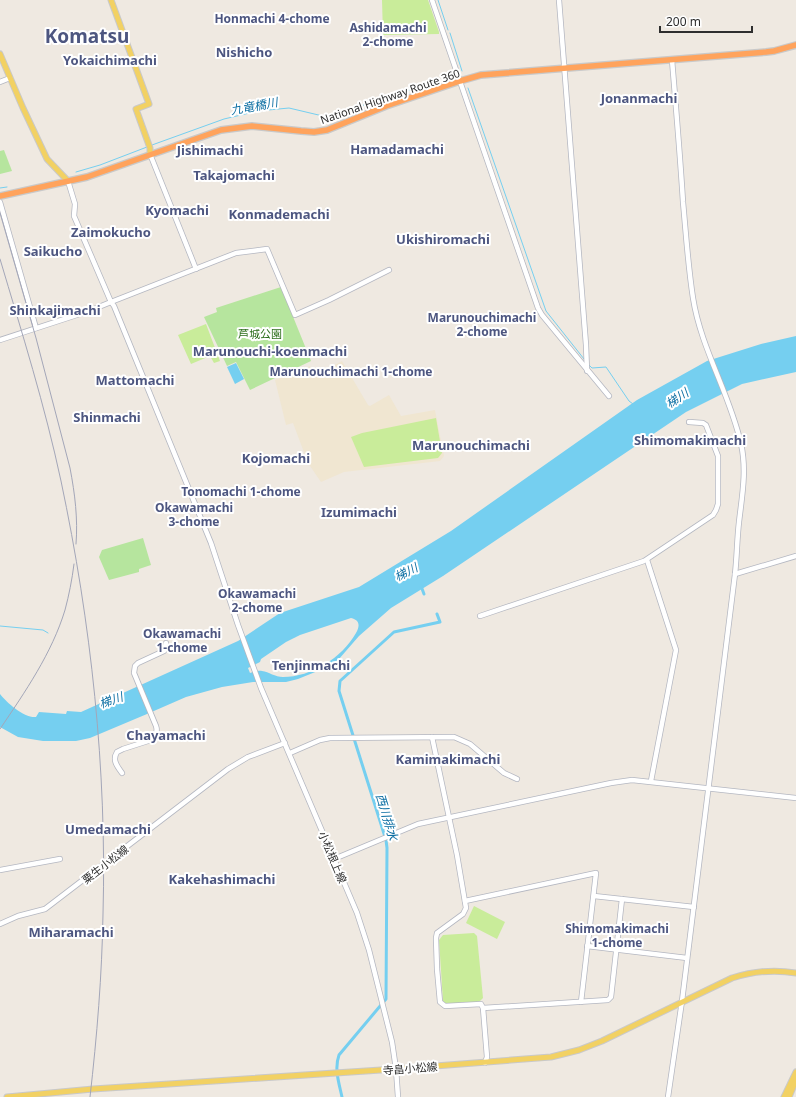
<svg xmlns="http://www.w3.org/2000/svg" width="796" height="1097" viewBox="0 0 796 1097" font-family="'Noto Sans','Noto Sans JP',sans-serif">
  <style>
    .education { fill: #f0e6d1 }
    .green { fill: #b6e59e }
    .pitch { fill: #c9ec9a }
    .water { fill: #75cff0; fill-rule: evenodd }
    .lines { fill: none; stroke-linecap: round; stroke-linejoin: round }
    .stream { stroke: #75cff0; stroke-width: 1 }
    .canal { stroke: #75cff0; stroke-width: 3 }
    .secondary-casing { stroke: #b4b7c1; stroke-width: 6 }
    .primary-casing { stroke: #c9c9c9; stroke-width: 7 }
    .highway-casing { stroke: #c9c9c9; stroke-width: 8 }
    .secondary { stroke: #fff; stroke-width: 4.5 }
    .primary { stroke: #f2d163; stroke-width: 5 }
    .highway { stroke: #ffa35c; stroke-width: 5.5 }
    .rail { stroke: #a3a6b8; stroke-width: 1 }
    .labels { text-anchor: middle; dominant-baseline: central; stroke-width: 4; stroke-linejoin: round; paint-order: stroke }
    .street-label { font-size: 11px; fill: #2e2e2e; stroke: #fff }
    .park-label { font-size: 11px; fill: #2c6e1b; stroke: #fff }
    .neighbourhood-label { font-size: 12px; font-weight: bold; fill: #4d5680; stroke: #fff }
    .water-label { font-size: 12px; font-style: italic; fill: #0d6fa3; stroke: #fff }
    .quarter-label { font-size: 13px; font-weight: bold; fill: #4d5680; stroke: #fff }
    .town-label { font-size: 19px; font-weight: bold; fill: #4d5680; stroke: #fff }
  </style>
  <rect width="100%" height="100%" fill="#efe9e1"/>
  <!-- education -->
  <path class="education" d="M342 361 368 405 370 406 389 395 401 416 435 410 444 456 440 461 344 472 321 482 308 463 293 423 286 425 275 380 310 366 314 374H319Z"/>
  <!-- green -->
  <g class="green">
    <path d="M4 150 12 171 0 174V151Z"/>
    <path d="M281 287 311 361 250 390 236 362 227 366 204 317 217 312 216 308Z"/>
    <path d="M143 538 151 565 139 569V572L109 580 99 557 102 550Z"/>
  </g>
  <!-- pitch -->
  <g class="pitch">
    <path d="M382 0H428L439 32V34L383 35Z"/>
    <path d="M206 324 220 361 214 363 210 356 191 364 178 335Z"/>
    <path d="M436 418 442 453 438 458 364 467 351 437 362 433Z"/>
    <path d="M474 906 505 922 497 939 466 923Z"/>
    <path d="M474 933 477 936 483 998 479 1002 446 1004 443 1001 439 940 443 935Z"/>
  </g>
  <!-- water -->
  <g class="water">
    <path d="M796 336V372L742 384 686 412 443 576 391 608 359 636 339 659 330 666 298 679 286 682H253L222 687 186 697 147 714 90 738 76 741H43L18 737 0 727V694C7 703 24 718 36 717L39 712 66 714 67 711 81 712 238 641 280 613 359 587 451 531 637 400 707 361 761 344ZM351 618C360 620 360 626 356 633 342 658 311 677 283 677 275 677 269 672 262 671 259 670 254 672 250 673L248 668 260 662 261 659 286 642 300 635Z"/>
    <path d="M236 363 244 379 235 384 227 367Z"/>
  </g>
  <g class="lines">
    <!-- stream -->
    <g class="stream">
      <path d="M438 0 448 30"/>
      <path d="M450 33 462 71"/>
      <path d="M468 88 546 311 584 359"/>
      <path d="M152 145 224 119 258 111 289 108 327 117 437 81"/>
      <path d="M76 172 100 165 147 147"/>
      <path d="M0 188 7 187"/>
      <path d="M589 365 592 368 606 367 629 401 633 404"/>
      <path d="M0 626 43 630 48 633"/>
    </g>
    <!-- canal -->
    <g class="canal">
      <path d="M421 586 424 594"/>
      <path d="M342 1097C339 1083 334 1069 339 1055L386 999 387 848 386 840 339 691 340 681 394 632 440 622 437 614"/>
    </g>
    <defs>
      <g id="secondary">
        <path d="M432 0 538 308 542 315 609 396"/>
        <path d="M559 0 586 345 587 371"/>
        <path d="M0 82 10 78"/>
        <path d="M150 154 196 269"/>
        <path d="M0 202 36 328"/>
        <path d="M389 270 329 300 295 315 267 249 236 253 111 302 114 306 211 543 238 625 261 688 357 913 369 950 392 1042 396 1069 398 1097"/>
        <path d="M0 340 89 311 111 302 74 216 75 204 68 181"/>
        <path d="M647 560 676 650 651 781"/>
        <path d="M735 574 796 556"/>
        <path d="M480 616 644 561 713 515 716 510 718 504V456L706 425 703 423 689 422"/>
        <path d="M432 737 457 855 466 908 463 914 437 933 436 938 437 969 440 1002 445 1006 481 1004 483 1008 487 1057 485 1063"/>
        <path d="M290 753 320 740 330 738 454 737 470 744 504 773 517 779"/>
        <path d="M122 773C117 766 112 760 117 752L123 749 151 740C156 736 158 732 156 726L134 673 135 666 138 663 164 651 166 643"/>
        <path d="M334 859 418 824 611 783 632 780 796 798"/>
        <path d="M0 870 60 859"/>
        <path d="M594 896 694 907"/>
        <path d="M465 901 596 873 581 1002"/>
        <path d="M0 924 18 916 45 909 228 769 248 757 285 743"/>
        <path d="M587 946 687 958"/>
        <path d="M483 1008 608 1000 611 997 622 899"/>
        <path d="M668 1097 682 1001 735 574C737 556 737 539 739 522 742 496 747 470 741 444 730 394 701 349 693 298 688 266 686 234 683 202 680 154 676 107 672 60"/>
      </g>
      <g id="primary">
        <path d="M111 0 149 104 136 109 150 148V154"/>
        <path d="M0 54 23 108 47 159 68 181"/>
        <path d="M7 1097 93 1089 396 1069 551 1057 579 1050 602 1041 732 978C754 971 773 969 796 973"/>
        <path d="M784 1097 796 1072"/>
        <path d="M789 1097 796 1080"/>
      </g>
      <path id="highway" d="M0 196 87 177 221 130 252 126 301 131 314 132 327 130 386 106 460 81 481 75 766 52 774 51 796 45"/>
    </defs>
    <!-- secondary casing -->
    <use href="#secondary" class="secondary-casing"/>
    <!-- primary casing -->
    <use href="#primary" class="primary-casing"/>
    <!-- highway casing -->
    <use href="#highway" class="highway-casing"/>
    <!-- secondary -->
    <use href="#secondary" class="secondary"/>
    <!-- primary -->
    <use href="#primary" class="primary"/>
    <!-- highway -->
    <use href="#highway" class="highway"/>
    <!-- rail -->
    <g class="rail">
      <path d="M0 213 36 338 70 468C75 494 78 519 76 544"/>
      <path d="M0 259C22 333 45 406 61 481 91 623 107 769 103 914 102 975 97 1036 90 1097"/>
      <path d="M0 729C25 692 52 653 65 610 69 595 72 580 74 564"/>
    </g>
  </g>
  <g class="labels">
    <!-- street labels -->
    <g class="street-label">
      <text transform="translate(390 96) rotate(-19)">National Highway Route 360</text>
      <text transform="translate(333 857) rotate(67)">小松根上線</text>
      <text transform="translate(105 864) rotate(-38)">粟生小松線</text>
      <text transform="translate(410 1068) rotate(-4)">寺畠小松線</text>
    </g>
    <!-- park labels -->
    <g class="park-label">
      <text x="260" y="333">芦城公園</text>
    </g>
    <!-- neighbourhood labels -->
    <g class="neighbourhood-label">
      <text x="272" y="18">Honmachi 4-chome</text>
      <text x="388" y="27">Ashidamachi<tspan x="388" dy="14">2-chome</tspan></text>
      <text x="482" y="317">Marunouchimachi<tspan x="482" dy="14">2-chome</tspan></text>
      <text x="351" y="371">Marunouchimachi 1-chome</text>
      <text x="241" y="491">Tonomachi 1-chome</text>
      <text x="194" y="507">Okawamachi<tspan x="194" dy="14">3-chome</tspan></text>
      <text x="257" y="593">Okawamachi<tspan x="257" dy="14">2-chome</tspan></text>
      <text x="182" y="633">Okawamachi<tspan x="182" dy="14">1-chome</tspan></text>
      <text x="617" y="928">Shimomakimachi<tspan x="617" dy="14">1-chome</tspan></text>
    </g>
    <!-- water labels -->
    <g class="water-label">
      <text transform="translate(254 106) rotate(-10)">九竜橋川</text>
      <text transform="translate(677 398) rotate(-34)">梯川</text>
      <text transform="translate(406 572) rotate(-27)">梯川</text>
      <text transform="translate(111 700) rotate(-19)">梯川</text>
      <text transform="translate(387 817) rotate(73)">西川排水</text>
    </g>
    <!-- quarter labels -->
    <g class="quarter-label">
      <text x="244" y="52">Nishicho</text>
      <text x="110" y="60">Yokaichimachi</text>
      <text x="639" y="98">Jonanmachi</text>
      <text x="397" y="149">Hamadamachi</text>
      <text x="210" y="150">Jishimachi</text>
      <text x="234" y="175">Takajomachi</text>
      <text x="177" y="210">Kyomachi</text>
      <text x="279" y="214">Konmademachi</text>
      <text x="111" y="232">Zaimokucho</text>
      <text x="443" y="239">Ukishiromachi</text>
      <text x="53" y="251">Saikucho</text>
      <text x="55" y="310">Shinkajimachi</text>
      <text x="270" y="351">Marunouchi-koenmachi</text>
      <text x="135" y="380">Mattomachi</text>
      <text x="107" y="417">Shinmachi</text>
      <text x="690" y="440">Shimomakimachi</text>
      <text x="471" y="445">Marunouchimachi</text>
      <text x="276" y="458">Kojomachi</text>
      <text x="359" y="512">Izumimachi</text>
      <text x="311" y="665">Tenjinmachi</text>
      <text x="166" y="735">Chayamachi</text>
      <text x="448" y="759">Kamimakimachi</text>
      <text x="108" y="829">Umedamachi</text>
      <text x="222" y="879">Kakehashimachi</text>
      <text x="71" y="932">Miharamachi</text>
    </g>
    <!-- town labels -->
    <g class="town-label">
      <text x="87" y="36">Komatsu</text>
    </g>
  </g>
  <!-- scale -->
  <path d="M660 26v6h92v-6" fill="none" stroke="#2e2e2e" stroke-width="2"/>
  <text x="666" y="26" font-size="12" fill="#2e2e2e" stroke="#ffffff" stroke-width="3" paint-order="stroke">200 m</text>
</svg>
